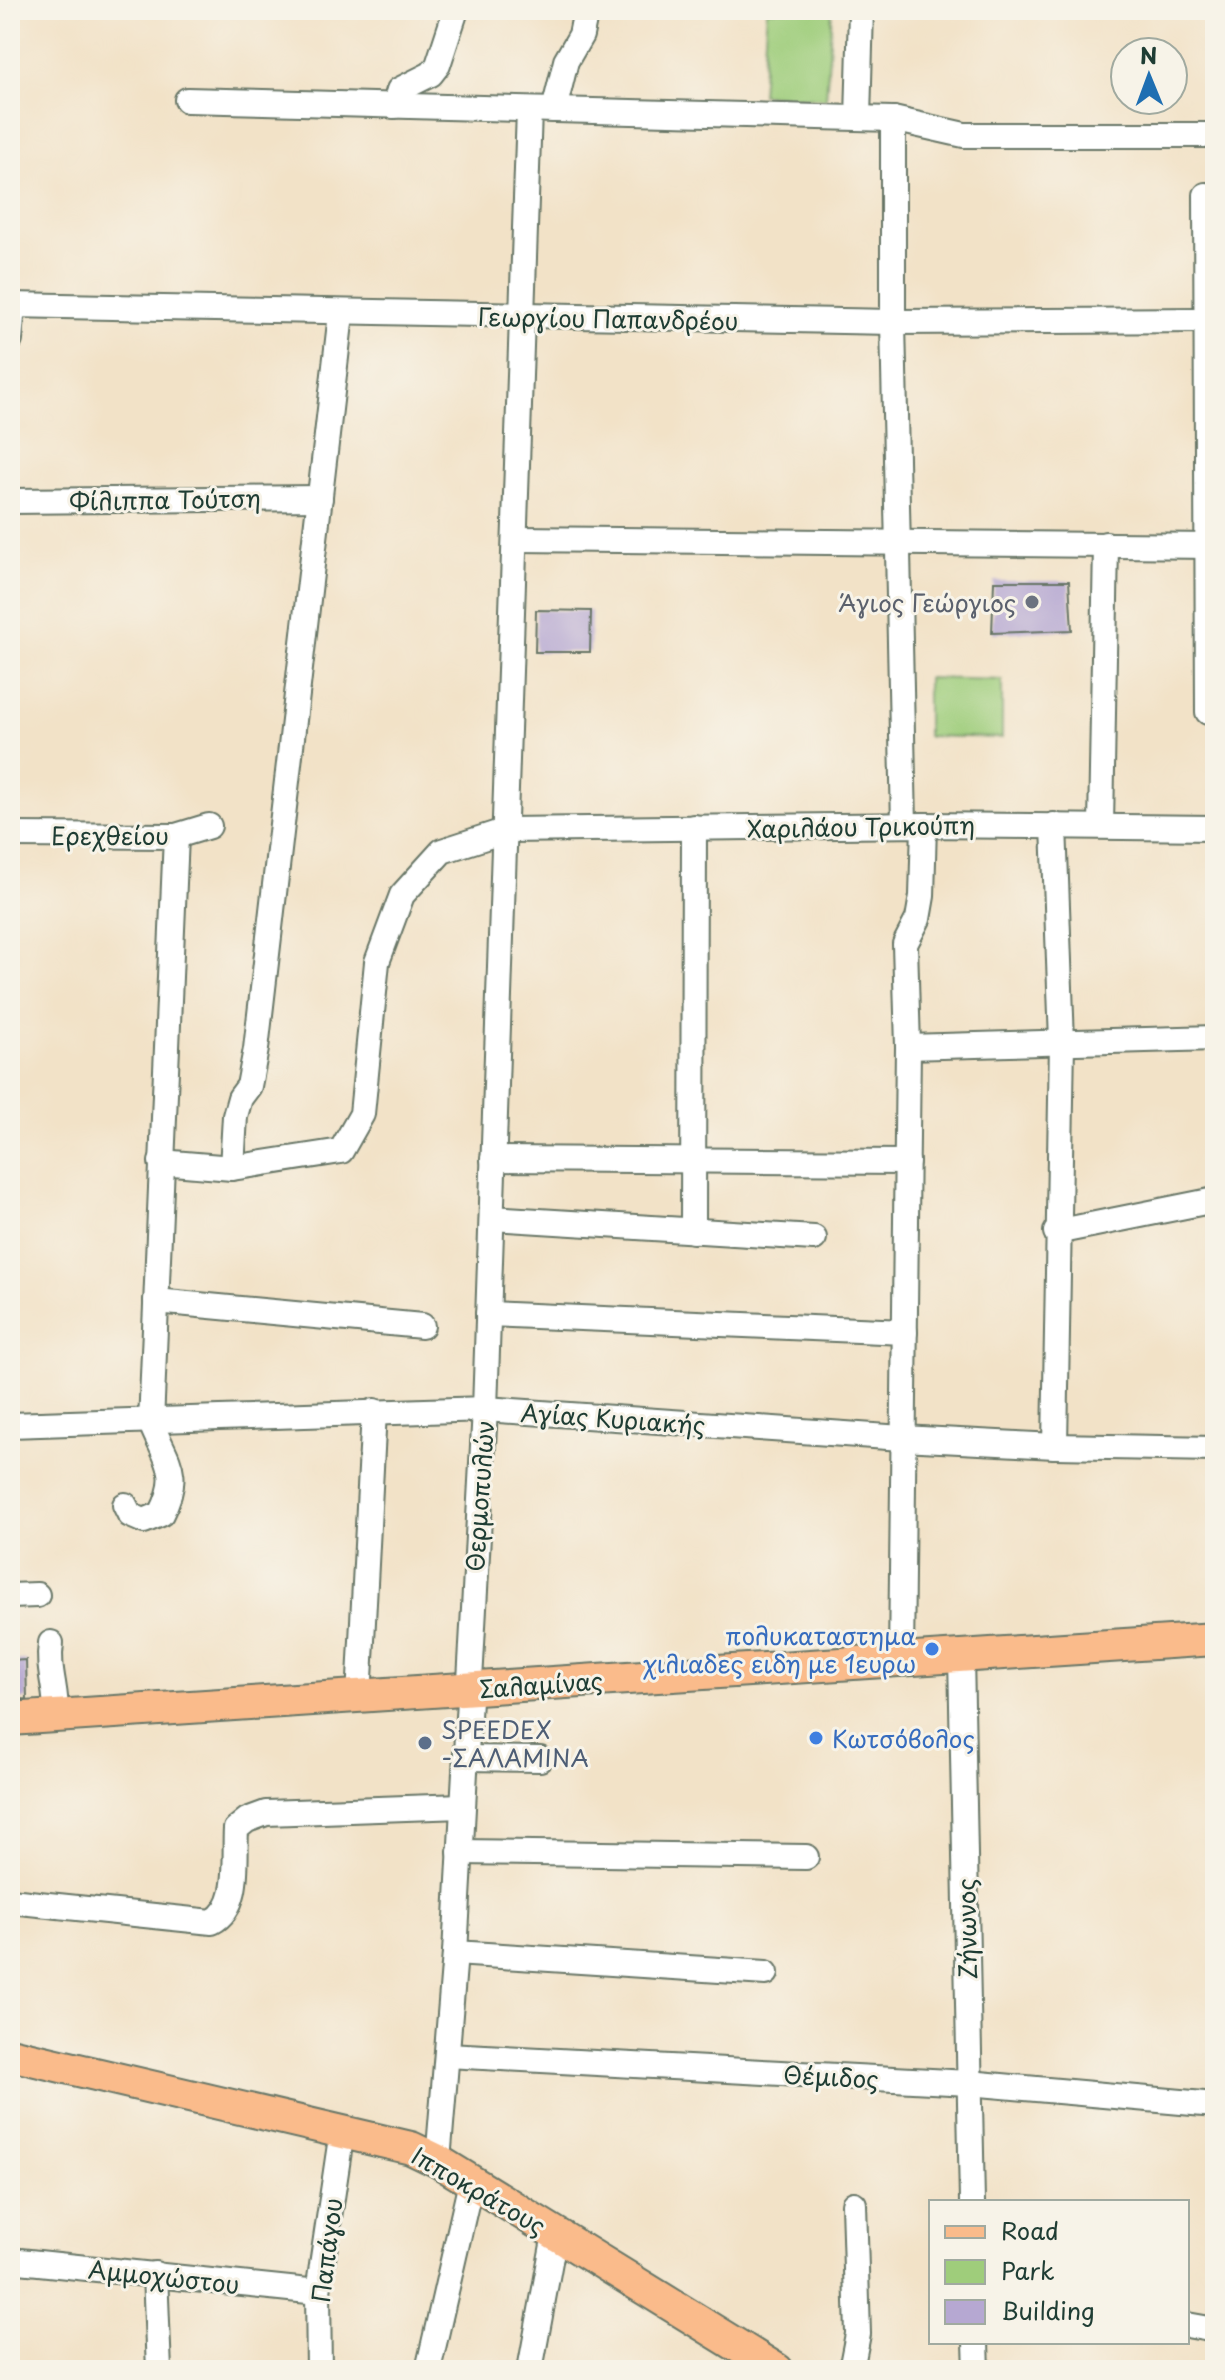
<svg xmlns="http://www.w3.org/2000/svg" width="1225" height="2380" viewBox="0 0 1225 2380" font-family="'Playpen Sans',sans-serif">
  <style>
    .green { fill: #9fcd7b; stroke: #5f8558; stroke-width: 2 }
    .building { fill: #b6a8d2 }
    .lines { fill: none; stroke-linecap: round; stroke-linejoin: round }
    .minor-casing { stroke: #697767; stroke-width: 28 }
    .major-casing { stroke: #697767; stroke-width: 36 }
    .minor { stroke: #fff; stroke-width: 24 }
    .major { stroke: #fabb8b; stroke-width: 32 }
    .worship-dot { fill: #6b7280; stroke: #f7f3e8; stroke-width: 3 }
    .shop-dot { fill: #3f7fe0; stroke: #f7f3e8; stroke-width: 3 }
    .service-dot { fill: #5c6f8a; stroke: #f7f3e8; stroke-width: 3 }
    .labels { text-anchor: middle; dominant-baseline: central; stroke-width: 6; stroke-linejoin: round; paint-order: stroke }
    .street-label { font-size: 24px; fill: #1f3d34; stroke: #f7f3e8 }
    .worship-label { font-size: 24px; fill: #5b616d; stroke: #f7f3e8; text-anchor: end }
    .shop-label { font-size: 24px; fill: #366cbe; stroke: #f7f3e8; text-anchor: end }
    .service-label { font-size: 24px; fill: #4e5e75; stroke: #f7f3e8; text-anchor: start }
  </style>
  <rect width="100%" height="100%" fill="#f7f3e8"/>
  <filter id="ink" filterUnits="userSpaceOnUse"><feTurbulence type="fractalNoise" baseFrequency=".0125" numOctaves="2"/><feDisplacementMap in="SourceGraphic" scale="16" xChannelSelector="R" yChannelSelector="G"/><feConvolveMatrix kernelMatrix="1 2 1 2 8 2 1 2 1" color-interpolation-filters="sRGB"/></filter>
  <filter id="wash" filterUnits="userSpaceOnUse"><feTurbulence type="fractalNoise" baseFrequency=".006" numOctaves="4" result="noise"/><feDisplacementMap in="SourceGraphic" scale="32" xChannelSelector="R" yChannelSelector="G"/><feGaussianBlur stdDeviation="1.8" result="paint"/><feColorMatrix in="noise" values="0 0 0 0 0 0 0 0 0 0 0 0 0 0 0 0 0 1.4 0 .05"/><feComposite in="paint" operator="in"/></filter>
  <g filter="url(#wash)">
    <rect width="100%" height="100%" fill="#f2e2c7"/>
    <!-- green -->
    <g class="green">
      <path d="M767 10H832L826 99 761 94Z"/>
      <path d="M927 678 1002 680V738L927 736Z"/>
    </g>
    <g id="blocks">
      <!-- building -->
      <g class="building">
        <path d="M994 581H1069L1072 630 992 633Z"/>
        <path d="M536 610 591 611 590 652H535Z"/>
        <path d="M26 1660 27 1699 10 1700V1661Z"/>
      </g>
    </g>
  </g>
  <g filter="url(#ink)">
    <use href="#blocks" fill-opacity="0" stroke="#697767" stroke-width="2"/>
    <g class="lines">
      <defs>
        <g id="minor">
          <path d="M187 100 893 119 964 135H1215"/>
          <path d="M394 106 399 90 431 74 438 65 456 10"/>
          <path d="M554 110 566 61 581 35 586 10"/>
          <path d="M858 118 861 10"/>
          <path d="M893 119V322L904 825"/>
          <path d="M1206 195 1208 712"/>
          <path d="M10 305 893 322 1207 320"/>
          <path d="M10 340 13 305"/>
          <path d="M10 501 320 498"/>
          <path d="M516 539 1215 546"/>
          <path d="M1054 825 1062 1042 1055 1446"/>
          <path d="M1101 826 1106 544"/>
          <path d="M10 835 176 836 209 826"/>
          <path d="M908 1047 1215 1038"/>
          <path d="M493 1159 907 1162"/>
          <path d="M161 1162 232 1168 341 1151 362 1114 377 962 402 895 442 851 507 830 924 825 1215 828"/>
          <path d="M232 1168 235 1116 240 1098 249 1086 256 1049 341 314"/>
          <path d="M492 1218 814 1238"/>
          <path d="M693 1231 694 827"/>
          <path d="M1056 1232 1215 1200"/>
          <path d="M156 1301 422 1326"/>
          <path d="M488 1314 905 1332"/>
          <path d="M10 1425 485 1409 902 1438 1055 1446 1215 1449"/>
          <path d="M125 1505 130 1515 144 1521 161 1514C183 1472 166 1461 151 1423L176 836"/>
          <path d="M10 1596 37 1595"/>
          <path d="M51 1643C47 1670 57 1688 56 1716"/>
          <path d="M961 1656 972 2202"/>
          <path d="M901 1660 908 1047 905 944 918 919 922 896 924 825"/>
          <path d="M359 1698 374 1411"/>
          <path d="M466 1758 540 1759"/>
          <path d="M460 1852 806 1857"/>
          <path d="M10 1901 212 1922C242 1906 234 1859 236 1829L247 1820 266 1813 462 1806"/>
          <path d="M455 1953 766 1973"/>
          <path d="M447 2055 969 2083 1215 2105"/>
          <path d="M438 2161 455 1953 485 1409 529 110"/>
          <path d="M10 2260 318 2292"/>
          <path d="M155 2274 159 2370"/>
          <path d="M1187 2325 1215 2330"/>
          <path d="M976 2342 977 2370"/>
          <path d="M319 2370 318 2292 342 2131"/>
          <path d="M428 2370 471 2182"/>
          <path d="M530 2370 555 2234"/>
          <path d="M851 2370 858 2334 854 2204"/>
        </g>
        <g id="major">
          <path d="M10 1719 1215 1639"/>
          <path d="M10 2054 411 2148 438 2161 777 2370"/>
        </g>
      </defs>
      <!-- minor casing -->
      <use href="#minor" class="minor-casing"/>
      <!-- major casing -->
      <use href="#major" class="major-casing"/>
      <!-- minor -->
      <use href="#minor" class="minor"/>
      <!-- major -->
      <use href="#major" class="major"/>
    </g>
  </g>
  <!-- markers -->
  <circle class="worship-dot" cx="1032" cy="602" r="8"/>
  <g class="shop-dot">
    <circle cx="932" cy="1649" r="8"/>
    <circle cx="816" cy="1738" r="8"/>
  </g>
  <circle class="service-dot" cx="425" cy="1743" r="8"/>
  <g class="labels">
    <!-- street labels -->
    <g class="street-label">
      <text transform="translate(608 318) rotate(1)">Γεωργίου Παπανδρέου</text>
      <text transform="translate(165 499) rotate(-1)">Φίλιππα Τούτση</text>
      <text transform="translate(861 826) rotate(-1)">Χαριλάου Τρικούπη</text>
      <text x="110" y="835">Ερεχθείου</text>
      <text transform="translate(613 1418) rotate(4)">Αγίας Κυριακής</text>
      <text transform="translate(479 1496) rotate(-86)">Θερμοπυλών</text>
      <text transform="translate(541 1684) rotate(-4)">Σαλαμίνας</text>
      <text transform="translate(966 1929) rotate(-91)">Ζήνωνος</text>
      <text transform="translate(831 2076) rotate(3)">Θέμιδος</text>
      <text transform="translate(479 2190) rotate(30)">Ιπποκράτους</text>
      <text transform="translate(326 2250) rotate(-83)">Παπάγου</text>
      <text transform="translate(164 2276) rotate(6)">Αμμοχώστου</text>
    </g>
    <!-- worship labels -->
    <g class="worship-label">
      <text x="1016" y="602">Άγιος Γεώργιος</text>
    </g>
    <!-- shop labels -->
    <g class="shop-label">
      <text x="916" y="1635">πολυκαταστημα<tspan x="916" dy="28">χιλιαδες ειδη με 1ευρω</tspan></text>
      <text x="832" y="1738" text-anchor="start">Κωτσόβολος</text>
    </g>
    <!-- service labels -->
    <g class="service-label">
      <text x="441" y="1729">SPEEDEX<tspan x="441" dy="28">-ΣΑΛΑΜΙΝΑ</tspan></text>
    </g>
  </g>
  <!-- margin -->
  <rect width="1225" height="2380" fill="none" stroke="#f7f3e8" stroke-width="40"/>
  <!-- legend -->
  <rect x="929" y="2200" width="260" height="144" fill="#f7f3e8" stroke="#a1aaa0" stroke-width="2"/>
  <rect x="945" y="2226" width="40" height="12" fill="#fabb8b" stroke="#a1aaa0" stroke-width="2"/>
  <text x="1001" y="2240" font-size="24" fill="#1f3d34">Road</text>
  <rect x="945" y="2260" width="40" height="24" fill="#9fcd7b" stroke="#a1aaa0" stroke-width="2"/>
  <text x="1001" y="2280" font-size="24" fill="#1f3d34">Park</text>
  <rect x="945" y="2300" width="40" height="24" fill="#b6a8d2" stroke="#a1aaa0" stroke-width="2"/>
  <text x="1001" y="2320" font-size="24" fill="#1f3d34">Building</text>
  <!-- north arrow -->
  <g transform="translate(1149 76) rotate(359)"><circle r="38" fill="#f7f3e8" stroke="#a1aaa0" stroke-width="2"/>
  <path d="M0-6L14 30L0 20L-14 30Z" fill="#1f6fb2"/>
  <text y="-12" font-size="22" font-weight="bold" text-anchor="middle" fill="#1f3d34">N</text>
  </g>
</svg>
